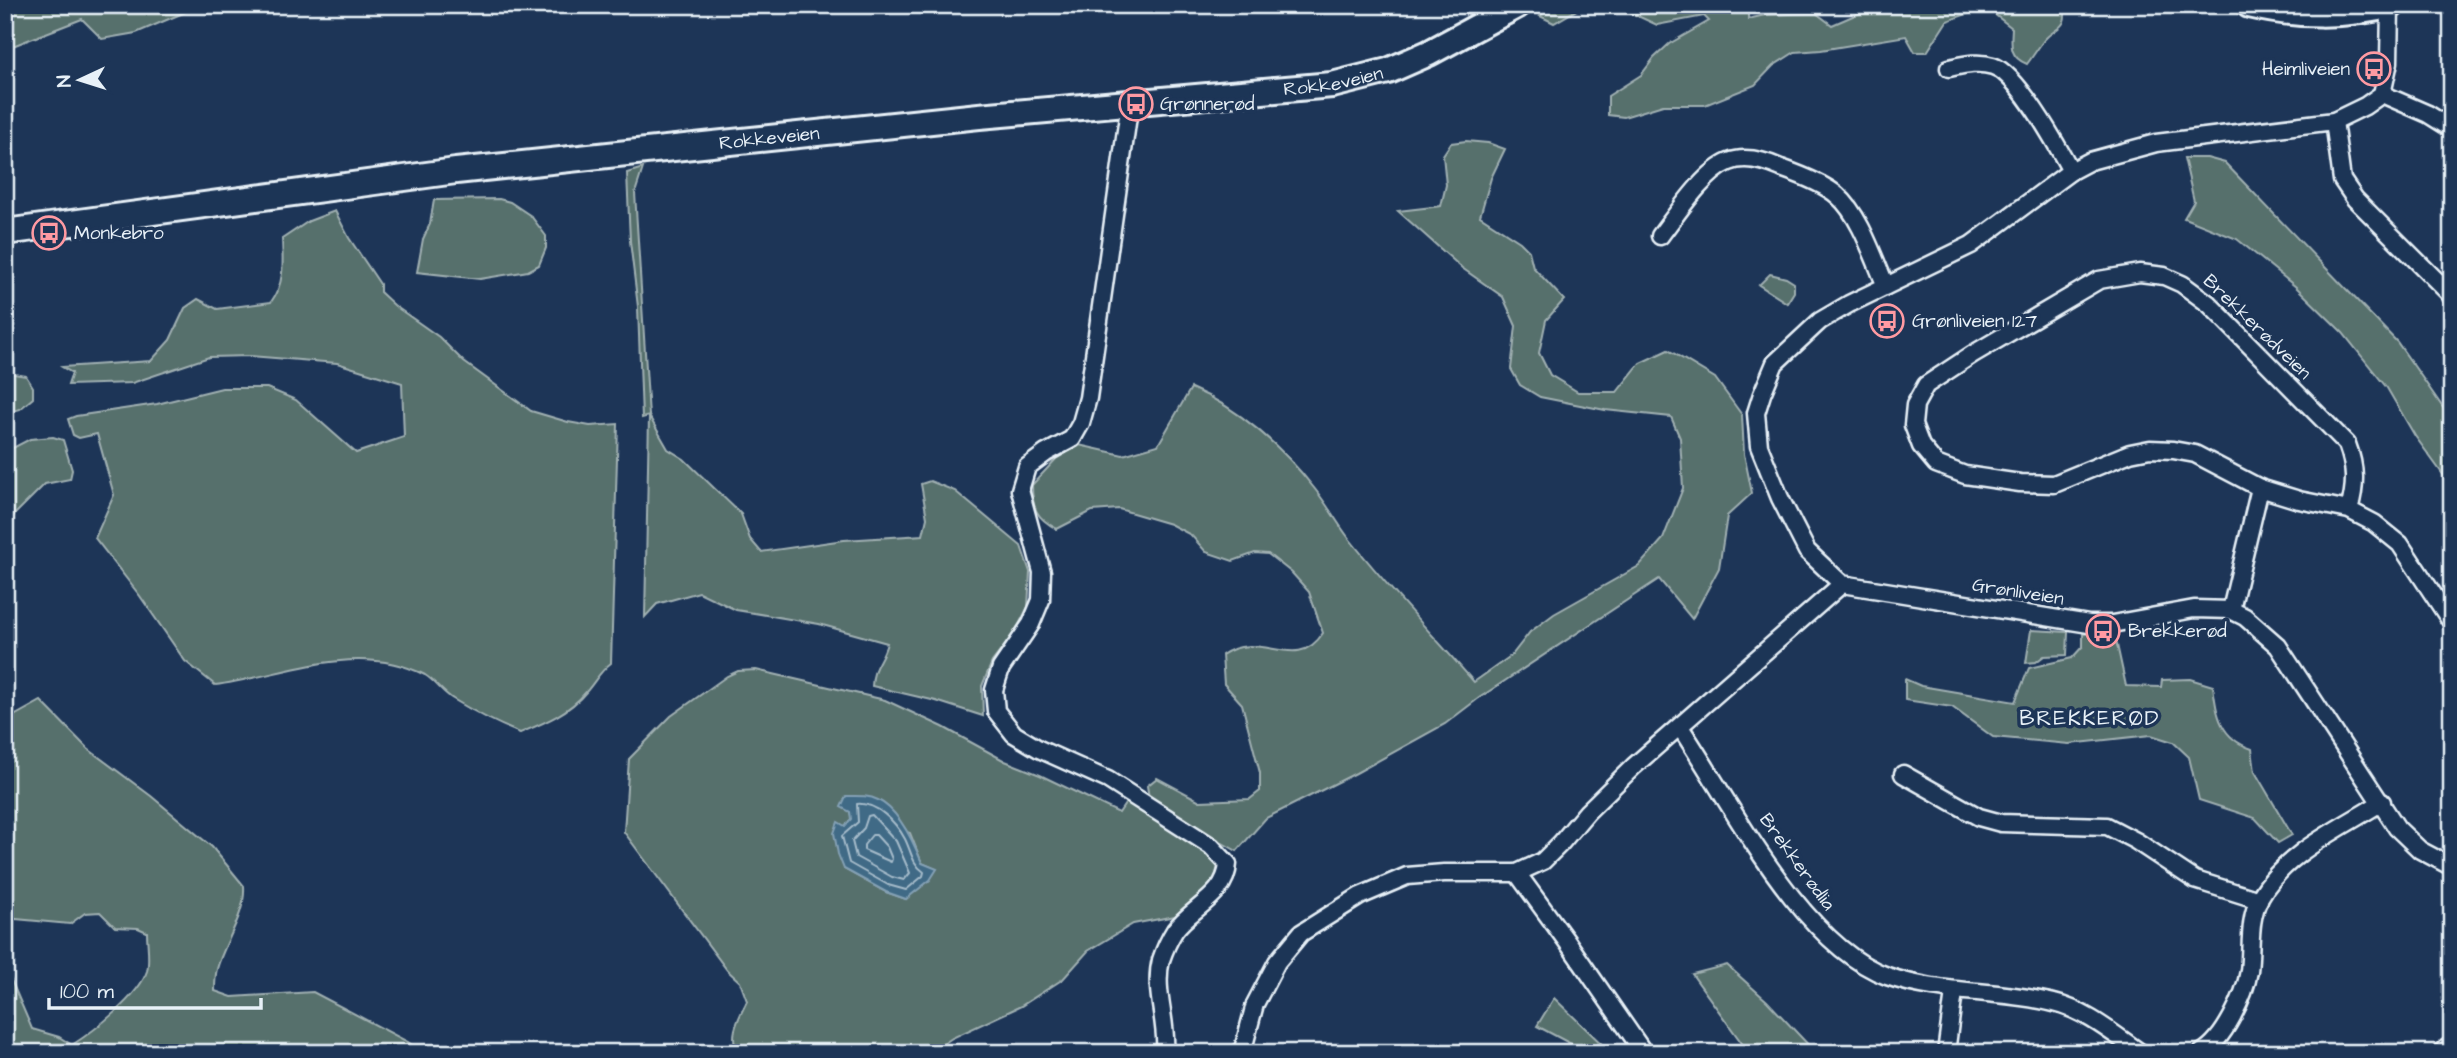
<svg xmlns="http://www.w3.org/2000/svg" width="2457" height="1058" viewBox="0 0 2457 1058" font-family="'Architects Daughter',sans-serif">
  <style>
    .green { fill: #576f6c; stroke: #a0b0b2; stroke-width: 2; fill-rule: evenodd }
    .water { fill: #406a86; stroke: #83a0b4; stroke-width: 2 }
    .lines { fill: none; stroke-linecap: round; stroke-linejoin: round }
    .shore { stroke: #a5bbca; stroke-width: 2 }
    .street-casing { stroke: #e8f1f8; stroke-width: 21 }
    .primary-casing { stroke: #e8f1f8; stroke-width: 30 }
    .street { stroke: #1d3557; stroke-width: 16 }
    .primary { stroke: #1d3557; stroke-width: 24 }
    .labels { text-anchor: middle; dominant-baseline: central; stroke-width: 7; stroke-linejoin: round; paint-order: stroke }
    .poi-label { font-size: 19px; fill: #e8f1f8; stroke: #1d3557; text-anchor: start }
    .street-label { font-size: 19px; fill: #e8f1f8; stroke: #1d3557 }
    .neighbourhood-label { font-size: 21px; letter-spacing: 2px; fill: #e8f1f8; stroke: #1d3557 }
  </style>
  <rect width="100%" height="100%" fill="#1d3557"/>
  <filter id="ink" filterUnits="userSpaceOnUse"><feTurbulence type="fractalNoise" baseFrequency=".0143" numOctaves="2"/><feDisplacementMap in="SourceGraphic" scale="14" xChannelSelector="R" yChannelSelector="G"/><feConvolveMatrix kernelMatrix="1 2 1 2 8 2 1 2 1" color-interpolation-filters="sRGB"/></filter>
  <g filter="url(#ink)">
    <!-- green -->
    <g class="green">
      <path d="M5 5H202L136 33 102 39 82 19 5 49Z"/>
      <path d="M1554 5H1585L1554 23 1540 16Z"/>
      <path d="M1614 5H1748V19L1765 15 1816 13 1832 25 1878 5H2010L2026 9 2032 5H2064C2069 30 2056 26 2044 40 2038 48 2033 56 2027 64 2009 57 2011 45 2012 28L1994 14 1972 12 1947 21 1927 52H1915L1906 36 1821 50 1795 52 1773 66 1755 85 1705 105H1663L1624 117 1608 115V96L1641 75 1654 58 1669 44 1709 21 1704 16 1657 25Z"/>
      <path d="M1466 141 1488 143 1505 149 1491 178 1480 216 1520 242 1529 251 1533 267 1564 300 1546 320 1539 353 1550 375 1578 392H1617L1640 363 1668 350 1715 378 1742 415 1744 454 1752 493 1727 516 1719 568 1692 619 1659 579 1479 698 1445 724 1356 773 1266 818 1237 851 1192 826 1149 798 1147 786 1157 778 1200 801 1250 799 1260 791V773L1242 704 1224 684 1222 655C1260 628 1296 675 1323 633L1309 592 1292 573 1268 554 1255 553 1233 561 1206 552 1191 535 1170 524 1119 509 1092 511 1057 529C1036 518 1032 508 1032 485L1056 459 1079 445 1123 455 1158 445 1191 388C1239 408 1282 447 1314 488 1327 504 1336 521 1348 537 1387 587 1432 634 1474 682L1512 655 1530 632 1554 614 1639 566 1663 539 1683 488 1680 438 1671 417 1605 410 1540 397 1520 385 1511 369 1516 326 1503 297 1462 268 1398 211 1441 206 1446 185 1443 155 1451 143Z"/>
      <path d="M2184 158H2207L2225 163 2397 342 2421 376 2446 412 2447 440 2452 447V487L2415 436 2387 388 2343 333 2296 287 2237 239 2184 218 2194 201Z"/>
      <path d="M643 168 635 193 649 416 668 449 684 459 741 514 750 539 761 552 844 540 923 535 927 518 921 484 930 481 955 491 1021 546 1030 572 1028 607 1015 632 992 662 982 686 983 716 936 701 872 686C873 664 882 662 887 643L819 624 736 610 699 592 657 604 645 617 649 416 642 418 638 307 630 241 627 173Z"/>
      <path d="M499 199 510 202 531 216 546 236V248L539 265 528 271 480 279 417 272 423 239 430 224 434 200Z"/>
      <path d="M335 211 349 238 380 284V292L395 306 439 337 464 362 531 411 568 422 590 426 618 424 611 663C600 671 595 682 586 692 569 713 544 723 520 733 498 724 474 712 453 699 443 693 435 681 425 675 356 640 284 676 215 685L185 661 140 596 95 538 114 495 97 434 79 438 73 435 68 419 76 416 157 404 222 388H267L296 400 356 453 404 437 402 383 337 363 250 356 209 357 132 383 68 385 72 373 62 367 151 361 170 340 185 308 198 299 217 309 271 302C285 283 283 262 282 239L309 221Z"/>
      <path d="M1770 274 1786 278 1794 283V292L1787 303 1759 285Z"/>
      <path d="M8 373 26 376 33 387V398L20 409 5 413V374Z"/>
      <path d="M53 437 63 440 72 470 70 479 45 484 10 519 5 533V452L30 439Z"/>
      <path d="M2031 630 2068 632 2067 655 2044 656 2036 662 2026 663Z"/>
      <path d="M2114 631 2126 686 2161 687 2162 680 2190 679 2213 686C2217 716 2220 738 2252 749L2255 772 2292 835 2278 843 2255 818 2199 800 2189 757 2173 742 2151 735 2069 744 1993 737 1952 707 1905 700V679L1921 686 2015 702 2029 668 2072 658 2083 646V634Z"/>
      <path d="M756 670 885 700 943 727 1005 761 1040 775 1119 813 1127 801 1212 854 1218 866 1214 882 1175 916 1133 924 1088 951 1063 979 1021 1006 952 1038 930 1053H738C728 1035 739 1018 747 1001L740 982 727 970 624 832 629 759 671 716 727 676 738 671ZM850 812 910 833 922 863 936 869 906 899 886 892 844 869 845 826 852 819Z"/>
      <path d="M41 701 88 749 151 796 212 847 244 886C246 915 224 942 217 969 215 976 215 984 215 991L232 997 313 992 408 1042 423 1053H5V966L32 1029 59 1037 72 1045C94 1031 139 996 147 971 150 960 147 943 147 932L138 928 115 927 100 912 85 913 70 924 5 918V721Z"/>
      <path d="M1727 965 1767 1001 1816 1053H1749L1692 974Z"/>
      <path d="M1554 998 1611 1053H1612H1588L1537 1026Z"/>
    </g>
    <!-- water -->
    <path class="water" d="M846 796C857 796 868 795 878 800 899 810 914 843 922 863L937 869 930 880 906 899 886 892 844 869 838 854 834 833 838 822 845 826 851 819 850 812 841 807Z"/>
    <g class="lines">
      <!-- shore -->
      <g class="shore">
        <path d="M857 804C876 802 896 822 905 839 911 851 912 864 924 872L923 876 906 890 888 885 849 863 842 836 858 822Z"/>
        <path d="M872 815 896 841 910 873 904 880 892 877 856 857 852 841 864 828 868 816Z"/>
        <path d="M872 835H876L887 847 892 859 891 862 864 850V845Z"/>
      </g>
      <defs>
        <g id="street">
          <path d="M2390 6 2389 62 2382 94 2365 106 2334 121 2156 143 2090 161 2071 171 1971 245 1849 304 1820 321 1775 363 1762 394 1756 413 1759 446 1780 498 1807 551 1842 584 2089 624H2112L2194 609 2231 610 2245 617 2278 646 2397 828 2420 850 2452 867"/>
          <path d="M1949 68C1963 65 1978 61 1993 66 2018 74 2058 147 2071 171"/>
          <path d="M2382 94 2428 114 2452 129"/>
          <path d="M1130 102 1088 398 1081 423 1072 439 1046 453 1027 467 1020 490 1042 572 1041 600 1031 624 1001 668 994 690 996 711 1014 734 1039 749 1108 780 1211 846 1228 864C1226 896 1192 907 1175 930 1170 938 1164 951 1161 960 1153 990 1168 1022 1165 1053"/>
          <path d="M2334 121 2342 180 2355 199 2452 296"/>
          <path d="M1660 236C1677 214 1704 172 1729 162 1746 155 1765 161 1781 168 1798 174 1825 184 1838 196 1860 215 1874 259 1886 286"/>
          <path d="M2349 510C2356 485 2356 468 2347 444L2209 304 2182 284 2164 276 2140 273 2099 280 1973 354 1926 385 1915 405 1913 425 1921 446 1936 464 1965 475 2020 483 2054 484 2130 453 2150 449 2173 450 2195 454 2260 488 2299 500 2349 510 2374 523 2400 544 2452 623"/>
          <path d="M2231 610 2260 488"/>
          <path d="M1680 727C1730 801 1801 945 1887 976 1941 995 1999 989 2054 1003 2085 1010 2115 1035 2141 1053"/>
          <path d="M1903 774 1979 817 2001 823 2107 826 2136 841 2195 880 2259 900"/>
          <path d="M1517 873 1568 943 1644 1053"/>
          <path d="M1242 1053 1255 1004 1277 962 1301 933 1360 896 1407 876 1444 873H1517L1543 861 1561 843 1587 812 1634 766 1842 584"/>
          <path d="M1946 1053 1954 992"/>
          <path d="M2201 1053C2224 1041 2245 995 2249 971 2252 947 2248 920 2260 897 2286 852 2340 829 2382 802"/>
          <path d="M2442 1053 2448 1047"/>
        </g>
        <g id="primary">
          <path d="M2249 5C2295 16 2346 17 2392 5"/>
          <path id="s1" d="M5 232 456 171 979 116 1332 85 1388 71 1429 53 1518 5"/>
        </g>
      </defs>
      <!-- street casing -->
      <use href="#street" class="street-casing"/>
      <!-- primary casing -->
      <use href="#primary" class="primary-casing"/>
      <!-- street -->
      <use href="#street" class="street"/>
      <!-- primary -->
      <use href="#primary" class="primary"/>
    </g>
  </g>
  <!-- icons -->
  <defs>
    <symbol id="bus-ring" viewBox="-11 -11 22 22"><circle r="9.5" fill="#1d3557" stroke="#ff9aa2" stroke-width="1.5"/><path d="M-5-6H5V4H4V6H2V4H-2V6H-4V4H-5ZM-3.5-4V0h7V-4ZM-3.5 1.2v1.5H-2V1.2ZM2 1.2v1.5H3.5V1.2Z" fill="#ff9aa2"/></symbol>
  </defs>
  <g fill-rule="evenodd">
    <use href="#bus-ring" x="2355" y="50" width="38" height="38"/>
    <use href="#bus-ring" x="1117" y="85" width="38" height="38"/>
    <use href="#bus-ring" x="30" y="214" width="38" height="38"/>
    <use href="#bus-ring" x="1868" y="302" width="38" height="38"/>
    <use href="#bus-ring" x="2084" y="612" width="38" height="38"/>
  </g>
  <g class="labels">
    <!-- poi labels -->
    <g class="poi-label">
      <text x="2350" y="69" text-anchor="end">Heimliveien</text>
      <text x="1160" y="104">Grønnerød</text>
      <text x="74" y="233">Monkebro</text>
      <text x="1912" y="321">Grønliveien 127</text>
      <text x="2128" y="631">Brekkerød</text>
    </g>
    <!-- street labels -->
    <g class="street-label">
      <text stroke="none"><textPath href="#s1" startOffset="1337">Rokkeveien</textPath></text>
      <text stroke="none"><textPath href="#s1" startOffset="770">Rokkeveien</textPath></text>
      <text transform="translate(2257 327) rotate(44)">Brekkerødveien</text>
      <text transform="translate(2018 592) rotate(9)">Grønliveien</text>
      <text transform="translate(1797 862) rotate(54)">Brekkerødlia</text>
    </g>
    <!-- neighbourhood labels -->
    <g class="neighbourhood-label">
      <text x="2090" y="718">BREKKERØD</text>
    </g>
  </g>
  <!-- margin -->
  <rect width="2457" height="1058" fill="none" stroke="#1d3557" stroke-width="28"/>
  <rect x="14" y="14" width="2429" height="1030" fill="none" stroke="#e8f1f8" stroke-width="2.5" filter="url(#ink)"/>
  <!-- north arrow -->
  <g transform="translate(80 80) rotate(266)" stroke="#1d3557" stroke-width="5" paint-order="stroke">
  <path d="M0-5L12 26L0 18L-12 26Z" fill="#e8f1f8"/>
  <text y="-10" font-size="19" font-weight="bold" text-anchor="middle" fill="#e8f1f8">N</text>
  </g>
  <!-- scale -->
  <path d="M49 998v10h212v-10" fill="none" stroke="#e8f1f8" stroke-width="3.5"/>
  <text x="60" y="998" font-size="21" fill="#e8f1f8" stroke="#1d3557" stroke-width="5" paint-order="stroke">100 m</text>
</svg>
